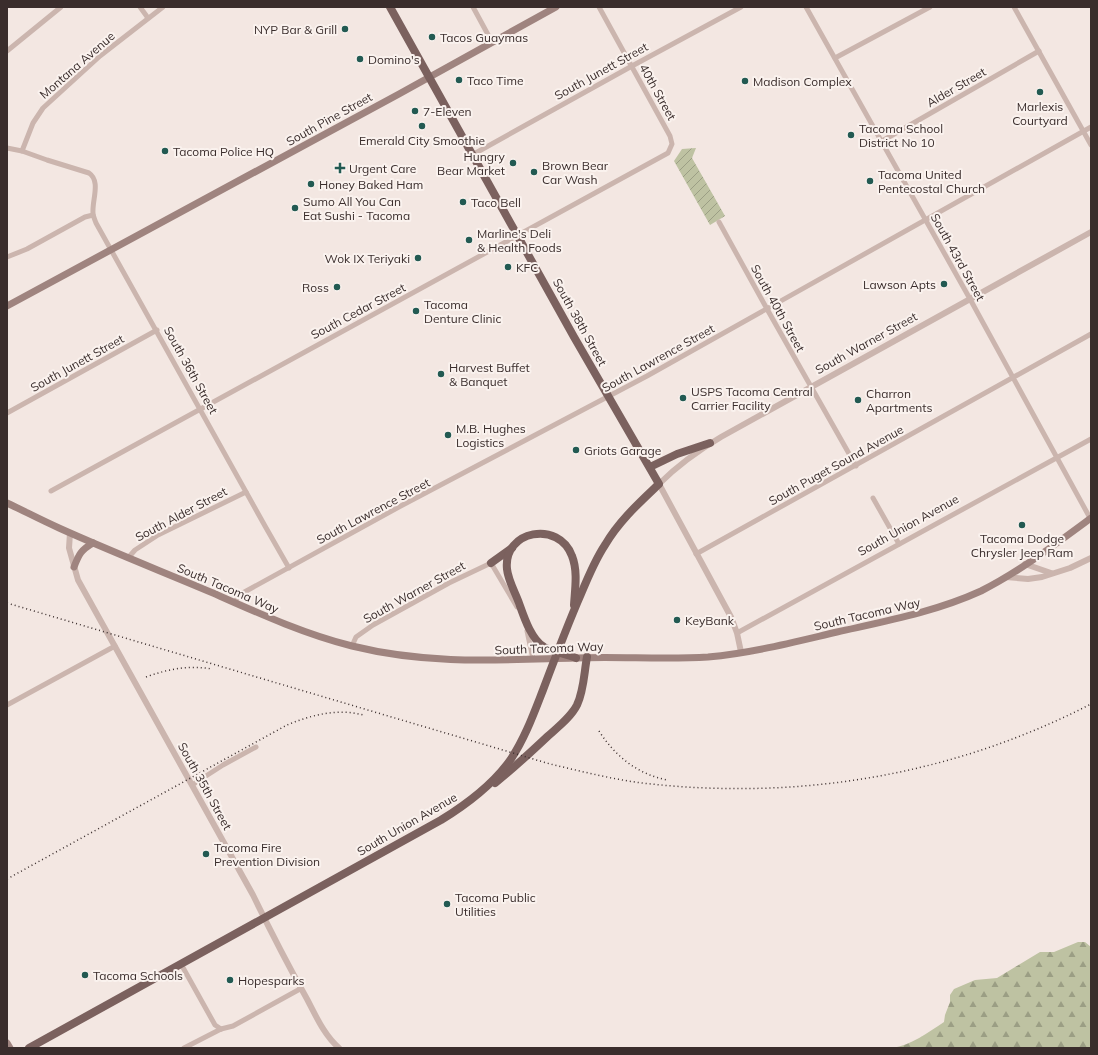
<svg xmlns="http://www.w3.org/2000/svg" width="1098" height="1055" viewBox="0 0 1098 1055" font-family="Mulish,sans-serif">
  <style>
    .forest { fill: url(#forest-firs) }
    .garden { fill: url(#garden-furrows) }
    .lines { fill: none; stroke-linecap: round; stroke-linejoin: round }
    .minor { stroke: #cbb5ae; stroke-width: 5 }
    .tertiary { stroke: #cbb5ae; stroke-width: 6 }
    .secondary { stroke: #9f847f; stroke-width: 7 }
    .primary { stroke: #7b615e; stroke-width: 8 }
    .rail { stroke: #3a2d2c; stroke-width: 1.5; stroke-dasharray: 1 3; stroke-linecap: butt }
    .poi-dot { fill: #225a52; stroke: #faf2ee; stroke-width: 1.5 }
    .labels { text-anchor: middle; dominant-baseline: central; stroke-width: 4; stroke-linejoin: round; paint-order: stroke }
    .poi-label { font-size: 12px; fill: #3a2d2c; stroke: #faf2ee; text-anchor: start }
    .street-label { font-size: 12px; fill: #3a2d2c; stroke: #faf2ee }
  </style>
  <defs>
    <pattern id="forest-firs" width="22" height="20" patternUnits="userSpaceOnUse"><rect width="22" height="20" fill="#bec2a2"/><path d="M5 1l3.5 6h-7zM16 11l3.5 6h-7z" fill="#9b9e84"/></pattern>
    <pattern id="garden-furrows" width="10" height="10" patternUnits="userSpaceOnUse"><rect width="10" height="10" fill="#bec2a2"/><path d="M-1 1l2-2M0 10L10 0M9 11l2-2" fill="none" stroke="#9b9e84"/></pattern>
  </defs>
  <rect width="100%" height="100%" fill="#f3e7e2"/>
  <!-- forest -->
  <path class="forest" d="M1078 942H1085L1091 947V1048H892C912 1045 927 1033 944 1022L945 1015 950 1002V995L954 989 975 980 997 978 1040 952H1054Z"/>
  <!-- garden -->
  <path class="garden" d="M696 148 692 158 725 216 710 225 674 161 682 149Z"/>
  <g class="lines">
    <!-- minor -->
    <g class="minor">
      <path d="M140 7 148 18"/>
      <path d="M473 7 492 42"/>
      <path d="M806 7 970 299 1090 518"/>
      <path d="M1014 7 1091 145"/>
      <path d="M7 51 61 7"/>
      <path d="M835 58 930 7"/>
      <path d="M882 141 1039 51"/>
      <path d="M7 148 22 151 47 160 89 173C101 181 92 200 93 213 93 216 95 220 96 223L265 526 289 568"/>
      <path d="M22 151 33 123 43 108 100 56 163 7"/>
      <path d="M472 155 632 66 741 7"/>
      <path d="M719 222 767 309 856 466"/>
      <path d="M7 257 27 249 85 217 93 215"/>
      <path d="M7 413 157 330"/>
      <path d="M51 491 668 153 672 144 670 136 599 7"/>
      <path d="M873 498 899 544"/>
      <path d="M696 554 1091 334"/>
      <path d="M128 558 135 550 158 535 246 492"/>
      <path d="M235 602 239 595 397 508 647 376 1091 127"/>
      <path d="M527 631 533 659"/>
      <path d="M737 633 1091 439"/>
      <path d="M352 646 356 637 373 625 449 583 491 563 517 607"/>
      <path d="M7 705 115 646"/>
      <path d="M192 785 223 765 256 747"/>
      <path d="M181 964 215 1025 221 1029"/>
      <path d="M184 1048 221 1029 233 1026 300 989"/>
    </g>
    <!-- tertiary -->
    <g class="tertiary">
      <path d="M70 533 69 548 78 580 253 895C270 930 288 965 307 999 316 1016 324 1035 339 1048"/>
      <path d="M1025 564 1051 573"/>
      <path d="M1006 577 1028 579 1042 577 1070 568 1091 558"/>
      <path d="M741 652 737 633 731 617 659 484C677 466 699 450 721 437L1091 232"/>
    </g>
    <!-- secondary -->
    <g class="secondary">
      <path d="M7 306 399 94 556 7"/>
      <path d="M7 503C24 511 41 520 59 528 110 551 161 571 213 593 258 613 304 634 352 646 429 665 498 660 575 658 619 656 663 660 708 657 752 653 794 642 837 632 886 621 935 612 981 591 1019 572 1057 543 1091 518"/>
      <path d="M74 567C79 554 81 550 93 543"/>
      <path d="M7 1043 10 1048"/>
    </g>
    <!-- primary -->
    <g class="primary">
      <path d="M650 467 677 454 710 443"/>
      <path d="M491 563 512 548"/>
      <path d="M574 605C575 589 578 571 572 556 559 520 503 530 507 569 508 580 515 592 519 603 524 617 531 639 544 647 553 652 566 654 576 658"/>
      <path d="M495 783C514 768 531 752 548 736 558 727 571 717 577 705 584 690 584 673 587 657"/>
      <path d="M29 1048 441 820C467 804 493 785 511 759 525 738 534 713 543 690 555 658 567 626 581 594 588 577 595 560 605 545 619 521 639 503 659 484L574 337 390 7"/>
    </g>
    <!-- rail -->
    <g class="rail">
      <path d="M7 603 550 764C580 771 611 779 642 783 798 801 951 776 1091 704"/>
      <path d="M146 677C168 669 189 665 212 669"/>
      <path d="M599 731C615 756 637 774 667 780"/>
      <path d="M7 879 287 725C311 715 338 708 363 715"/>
    </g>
  </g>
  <!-- markers -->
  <g class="poi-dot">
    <circle cx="345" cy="29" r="4"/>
    <circle cx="432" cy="37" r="4"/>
    <circle cx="360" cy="59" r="4"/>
    <circle cx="459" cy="80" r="4"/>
    <circle cx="745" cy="81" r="4"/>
    <circle cx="1040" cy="92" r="4"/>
    <circle cx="415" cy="111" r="4"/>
    <circle cx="422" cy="126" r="4"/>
    <circle cx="851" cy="135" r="4"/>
    <circle cx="165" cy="151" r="4"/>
    <circle cx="513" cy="163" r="4"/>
    <path d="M338 162h4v4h4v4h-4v4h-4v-4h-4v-4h4z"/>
    <circle cx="534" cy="172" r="4"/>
    <circle cx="870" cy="181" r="4"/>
    <circle cx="311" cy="184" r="4"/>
    <circle cx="463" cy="202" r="4"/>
    <circle cx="295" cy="208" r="4"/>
    <circle cx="469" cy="240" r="4"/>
    <circle cx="418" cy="258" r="4"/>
    <circle cx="508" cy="267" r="4"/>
    <circle cx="944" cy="284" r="4"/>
    <circle cx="337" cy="287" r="4"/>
    <circle cx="416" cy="311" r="4"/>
    <circle cx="441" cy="374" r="4"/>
    <circle cx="683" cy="398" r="4"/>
    <circle cx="858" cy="400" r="4"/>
    <circle cx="448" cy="435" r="4"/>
    <circle cx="576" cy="450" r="4"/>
    <circle cx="1022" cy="525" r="4"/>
    <circle cx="677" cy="620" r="4"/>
    <circle cx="206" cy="854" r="4"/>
    <circle cx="447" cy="904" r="4"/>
    <circle cx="85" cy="975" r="4"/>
    <circle cx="230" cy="980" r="4"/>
  </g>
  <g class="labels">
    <!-- poi labels -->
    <g class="poi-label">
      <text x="337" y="29" text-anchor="end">NYP Bar &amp; Grill</text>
      <text x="440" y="37">Tacos Guaymas</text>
      <text x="368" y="59">Domino's</text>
      <text x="467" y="80">Taco Time</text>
      <text x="753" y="81">Madison Complex</text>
      <text x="1040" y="106" text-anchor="middle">Marlexis<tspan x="1040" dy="14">Courtyard</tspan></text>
      <text x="423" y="111">7-Eleven</text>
      <text x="859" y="128">Tacoma School<tspan x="859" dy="14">District No 10</tspan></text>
      <text x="422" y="140" text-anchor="middle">Emerald City Smoothie</text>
      <text x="173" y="151">Tacoma Police HQ</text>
      <text x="505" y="156" text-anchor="end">Hungry<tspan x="505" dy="14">Bear Market</tspan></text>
      <text x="542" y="165">Brown Bear<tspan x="542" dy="14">Car Wash</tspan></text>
      <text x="349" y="168">Urgent Care</text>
      <text x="878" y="174">Tacoma United<tspan x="878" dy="14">Pentecostal Church</tspan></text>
      <text x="319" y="184">Honey Baked Ham</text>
      <text x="303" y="201">Sumo All You Can<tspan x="303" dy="14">Eat Sushi - Tacoma</tspan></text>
      <text x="471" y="202">Taco Bell</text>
      <text x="477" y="233">Marline's Deli<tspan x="477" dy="14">&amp; Health Foods</tspan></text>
      <text x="410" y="258" text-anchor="end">Wok IX Teriyaki</text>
      <text x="516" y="267">KFC</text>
      <text x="936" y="284" text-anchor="end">Lawson Apts</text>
      <text x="329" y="287" text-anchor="end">Ross</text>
      <text x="424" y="304">Tacoma<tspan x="424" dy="14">Denture Clinic</tspan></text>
      <text x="449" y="367">Harvest Buffet<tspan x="449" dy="14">&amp; Banquet</tspan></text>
      <text x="691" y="391">USPS Tacoma Central<tspan x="691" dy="14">Carrier Facility</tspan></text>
      <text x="866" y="393">Charron<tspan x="866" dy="14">Apartments</tspan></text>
      <text x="456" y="428">M.B. Hughes<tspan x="456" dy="14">Logistics</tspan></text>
      <text x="584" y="450">Griots Garage</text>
      <text x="1022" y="538" text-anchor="middle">Tacoma Dodge<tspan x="1022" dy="14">Chrysler Jeep Ram</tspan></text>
      <text x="685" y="620">KeyBank</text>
      <text x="214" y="847">Tacoma Fire<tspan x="214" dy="14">Prevention Division</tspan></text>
      <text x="455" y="897">Tacoma Public<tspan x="455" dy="14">Utilities</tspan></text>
      <text x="93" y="975">Tacoma Schools</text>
      <text x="238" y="980">Hopesparks</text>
    </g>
    <!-- street labels -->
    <g class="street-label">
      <text transform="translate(77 65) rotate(-41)">Montana Avenue</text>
      <text transform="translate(601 71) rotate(-29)">South Junett Street</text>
      <text transform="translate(956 87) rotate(-30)">Alder Street</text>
      <text transform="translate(658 92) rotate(61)">40th Street</text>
      <text transform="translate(329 119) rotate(-29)">South Pine Street</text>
      <text transform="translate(958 257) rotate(61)">South 43rd Street</text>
      <text transform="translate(778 308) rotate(61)">South 40th Street</text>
      <text transform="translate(358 311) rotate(-28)">South Cedar Street</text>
      <text transform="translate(580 322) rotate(61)">South 38th Street</text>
      <text transform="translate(866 343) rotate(-29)">South Warner Street</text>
      <text transform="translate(658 358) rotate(-29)">South Lawrence Street</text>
      <text transform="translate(77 363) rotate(-29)">South Junett Street</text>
      <text transform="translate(191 370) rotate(61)">South 36th Street</text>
      <text transform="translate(836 465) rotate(-29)">South Puget Sound Avenue</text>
      <text transform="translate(373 511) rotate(-28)">South Lawrence Street</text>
      <text transform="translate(181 514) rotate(-28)">South Alder Street</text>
      <text transform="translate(908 525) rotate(-29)">South Union Avenue</text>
      <text transform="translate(228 588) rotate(23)">South Tacoma Way</text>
      <text transform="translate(414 592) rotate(-29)">South Warner Street</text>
      <text transform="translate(867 614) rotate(-13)">South Tacoma Way</text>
      <text transform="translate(549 648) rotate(-2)">South Tacoma Way</text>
      <text transform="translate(205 786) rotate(61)">South 35th Street</text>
      <text transform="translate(407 824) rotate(-30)">South Union Avenue</text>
    </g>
  </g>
  <!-- border -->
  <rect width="1098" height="1055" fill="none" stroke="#3a2d2c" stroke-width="16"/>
</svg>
